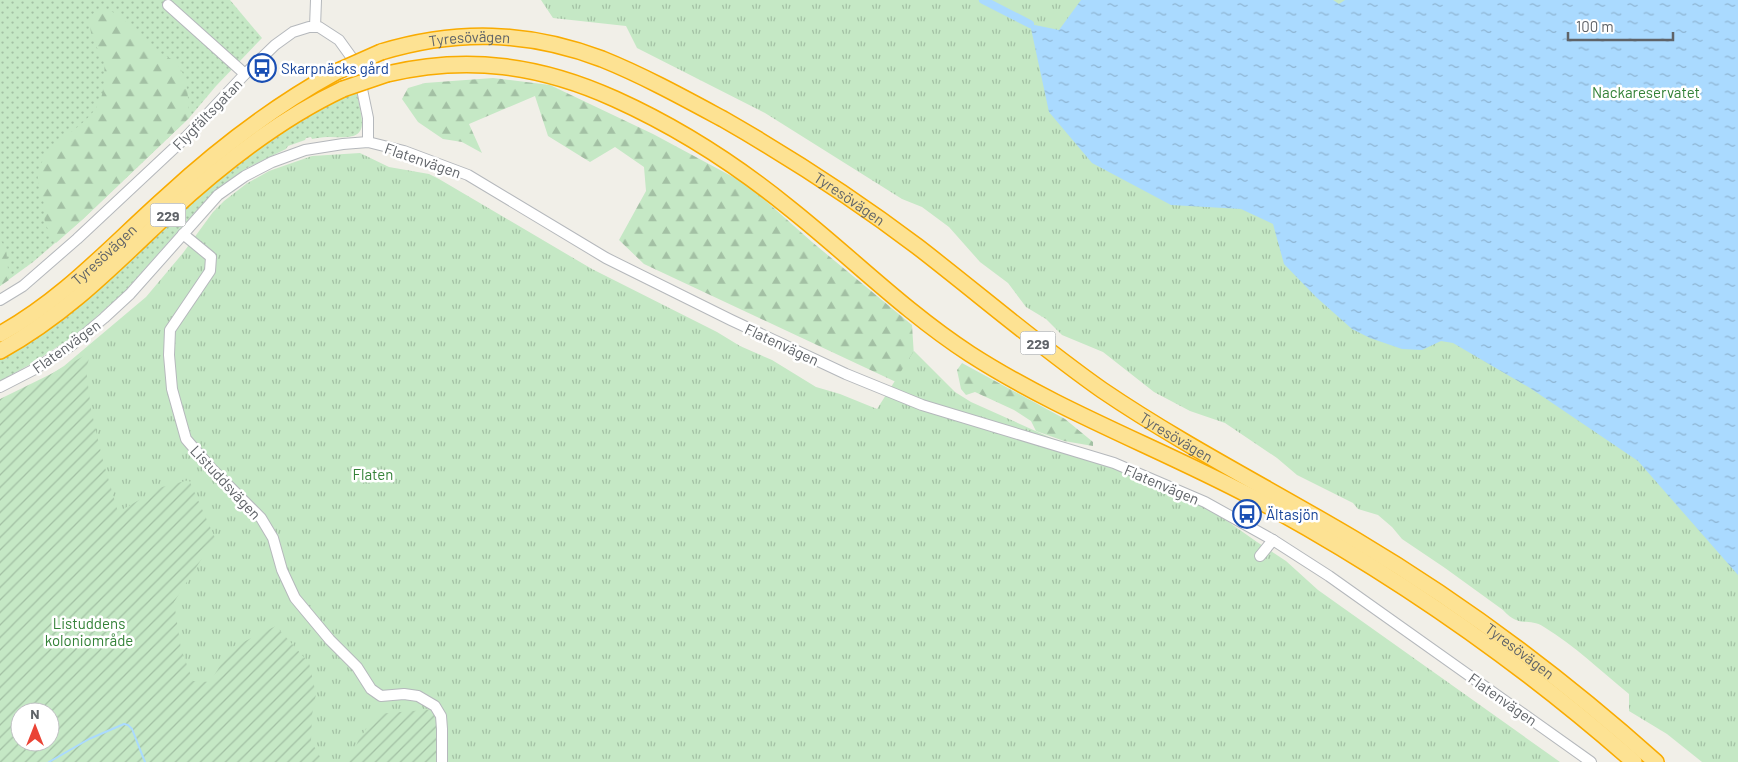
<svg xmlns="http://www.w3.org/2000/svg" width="1738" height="762" viewBox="0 0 1738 762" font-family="Barlow,sans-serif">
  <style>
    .grass { fill: url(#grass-dots) }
    .forest { fill: url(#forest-firs) }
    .park { fill: url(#park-tufts); fill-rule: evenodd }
    .garden { fill: url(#garden-furrows); fill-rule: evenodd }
    .water { fill: url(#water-ripples) }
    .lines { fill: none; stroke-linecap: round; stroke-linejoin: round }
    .stream { stroke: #aadaff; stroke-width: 2 }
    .canal { stroke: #aadaff; stroke-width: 8 }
    .minor-casing { stroke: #b5b8bc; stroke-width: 12 }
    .highway-casing { stroke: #f9ab00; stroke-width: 18 }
    .minor { stroke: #fff; stroke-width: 10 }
    .highway { stroke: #fde293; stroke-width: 15 }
    .highway-bridge-casing { stroke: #f9ab00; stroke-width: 18; stroke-linecap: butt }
    .highway-bridge { stroke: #fde293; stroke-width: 15 }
    .labels { text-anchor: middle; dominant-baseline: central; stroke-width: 5; stroke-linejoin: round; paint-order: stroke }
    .shield { fill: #fff; stroke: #8f9295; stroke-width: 1 }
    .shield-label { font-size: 14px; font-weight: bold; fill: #5f6368 }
    .street-label { font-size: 15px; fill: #5f6368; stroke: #fff }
    .transit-label { font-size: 15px; fill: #164399; stroke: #fff; text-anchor: start }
    .park-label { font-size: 15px; fill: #348238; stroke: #fff }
  </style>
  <defs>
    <pattern id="grass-dots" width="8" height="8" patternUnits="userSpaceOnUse" patternTransform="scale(1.25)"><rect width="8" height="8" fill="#c5e8c5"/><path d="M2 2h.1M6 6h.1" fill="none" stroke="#a3c0a4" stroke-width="1.8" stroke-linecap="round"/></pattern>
    <pattern id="forest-firs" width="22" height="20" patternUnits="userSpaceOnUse" patternTransform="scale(1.25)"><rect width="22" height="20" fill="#c5e8c5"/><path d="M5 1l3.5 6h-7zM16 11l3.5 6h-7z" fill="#a3c0a4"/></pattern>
    <pattern id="park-tufts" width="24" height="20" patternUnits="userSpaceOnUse" patternTransform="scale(1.25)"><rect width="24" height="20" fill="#c5e8c5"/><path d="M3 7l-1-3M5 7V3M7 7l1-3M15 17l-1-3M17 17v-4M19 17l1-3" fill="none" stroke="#a3c0a4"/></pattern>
    <pattern id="garden-furrows" width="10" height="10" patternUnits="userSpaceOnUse" patternTransform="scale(1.25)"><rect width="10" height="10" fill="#c5e8c5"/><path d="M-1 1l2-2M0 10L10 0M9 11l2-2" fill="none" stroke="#a3c0a4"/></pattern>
    <pattern id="water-ripples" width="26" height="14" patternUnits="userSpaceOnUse" patternTransform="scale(1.25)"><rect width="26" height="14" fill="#aadaff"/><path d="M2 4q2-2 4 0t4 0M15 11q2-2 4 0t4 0" fill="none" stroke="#8eb4d2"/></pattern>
  </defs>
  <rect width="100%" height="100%" fill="#f1efe8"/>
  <!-- grass -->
  <g class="grass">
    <path d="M0 0H230L262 38 216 86 189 118 83 219 33 262 0 286Z"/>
    <path d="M357 92C358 102 362 113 362 123 362 142 340 136 327 137 322 137 317 138 312 139L311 137 306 138 305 140 288 146 286 149 247 168 206 200 124 292 77 334 31 364 0 381V358C83 314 136 252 205 191 224 174 244 159 265 144 293 123 323 105 357 92Z"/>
  </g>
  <!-- forest -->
  <g class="forest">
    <path d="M100 9C120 8 137 36 152 48 162 56 172 56 180 68 189 83 188 101 189 118L83 219 56 243C52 236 47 229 45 222 43 215 45 207 43 199 41 193 38 187 38 181 37 141 89 132 101 98 104 91 106 65 103 60 96 45 88 34 90 16Z"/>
    <path d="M493 78 550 85 653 134 748 185 812 242 912 325 916 388 896 382 644 264 619 240 646 191 644 167 615 147 590 162 548 136 535 96 469 124 482 153 462 142 443 139 418 122 402 99 408 88 425 83Z"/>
    <path d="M0 240 6 248 9 280 0 286Z"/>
    <path d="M962 363 1065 419 1093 442V446L1064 441 1036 431 1031 421 1014 410 975 392 966 395 961 389 957 370Z"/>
  </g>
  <!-- park -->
  <g class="park">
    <path d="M541 0H1738V762H1702L1667 734 1629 711V694C1602 672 1574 645 1544 627 1529 617 1520 629 1503 610L1445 568 1402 539 1392 527 1378 515 1358 509 1353 503 1297 475 1277 458 1225 423 1190 411 1154 392 1103 352 1062 335 1046 319 1026 307 1008 283 980 262 949 227 922 207 902 199 765 113 637 48 626 26 553 18Z"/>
    <path d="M360 153 389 167 429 174 439 179 592 269 717 332 740 346 772 360 816 387 840 394 877 409 914 351 955 392 971 402 1210 509 1257 542 1286 561 1318 590 1560 762H0V406L64 366 146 297 183 253 213 212 224 201 246 184 269 171 312 156ZM20 712H50V742H20Z"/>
  </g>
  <!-- garden -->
  <g class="garden">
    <path d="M91 352 86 369 91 409 102 457 118 512 162 487 189 480 215 538 174 602 181 649 193 681 210 682 231 648 276 626 309 663 316 694 312 715 311 741 323 762H0V399L55 372ZM20 712H50V742H20Z"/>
    <path d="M436 709 442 762H349L359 739 377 714Z"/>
  </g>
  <!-- water -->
  <path class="water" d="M1081 0H1333L1339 4 1345 0H1738V575L1638 461 1530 388 1453 343 1441 341 1422 350 1402 349 1370 338 1352 329 1316 297 1284 264 1273 224 1241 209 1171 205 1092 163 1049 112 1030 24 1059 30Z"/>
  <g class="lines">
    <!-- stream -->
    <path class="stream" d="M49 762 89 739 124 724 128 725 132 729 145 762"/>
    <!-- canal -->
    <path class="canal" d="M983 0 1030 24"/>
    <defs>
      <g id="minor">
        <path d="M168 5 245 74"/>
        <path d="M315 27 316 0"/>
        <path d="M183 234 211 257 210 271 170 330 169 355 172 389 186 439 211 468 261 518 273 538 282 570 295 598 330 640 357 667 371 689 381 696 404 694 418 696 435 706 441 716 442 729V762"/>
        <path d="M0 300 23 286 77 239 186 137 245 74 275 45 293 32 309 27H319L339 40 357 65 368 118V142"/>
        <path d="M0 387 35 369 72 345 104 318 130 294 218 195 245 176 272 162 305 150 343 144 368 142 404 151 468 175 606 258 731 320 846 374 922 405 1114 463 1205 502 1273 540 1329 576 1591 762"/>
        <path d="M1260 556 1273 540"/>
      </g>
      <g id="highway">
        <path id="s1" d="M381 52C457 29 528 31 602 59 644 76 684 98 723 119 791 158 856 200 918 247 980 295 1038 345 1102 390 1183 445 1270 489 1354 539 1462 603 1563 679 1656 762"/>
        <path d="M387 74C468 55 540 65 615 99 677 127 735 164 788 207 850 256 904 311 970 354 1057 410 1159 448 1250 496 1388 570 1517 659 1634 762"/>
        <path id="s2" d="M0 334C64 299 112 245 166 197 218 149 274 106 336 72"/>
        <path d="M0 351C66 315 116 263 170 212 222 164 279 119 343 89"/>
      </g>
    </defs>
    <!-- minor casing -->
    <use href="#minor" class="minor-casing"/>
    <!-- highway casing -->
    <use href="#highway" class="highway-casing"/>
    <!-- minor -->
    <use href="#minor" class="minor"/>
    <!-- highway -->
    <use href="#highway" class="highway"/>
    <defs>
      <g id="highway-bridge">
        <path d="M336 72 381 52"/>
        <path d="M343 89 387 74"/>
      </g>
    </defs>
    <!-- highway-bridge casing -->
    <use href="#highway-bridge" class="highway-bridge-casing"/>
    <!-- highway-bridge -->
    <use href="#highway-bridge" class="highway-bridge"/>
  </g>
  <!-- icons -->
  <defs>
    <symbol id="bus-ring" viewBox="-11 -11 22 22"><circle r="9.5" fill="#fff" stroke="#1a4fb4" stroke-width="1.5"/><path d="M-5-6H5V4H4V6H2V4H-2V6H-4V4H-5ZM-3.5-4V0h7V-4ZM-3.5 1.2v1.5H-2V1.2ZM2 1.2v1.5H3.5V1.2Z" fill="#1a4fb4"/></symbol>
  </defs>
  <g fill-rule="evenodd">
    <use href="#bus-ring" x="246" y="52" width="32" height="32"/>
    <use href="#bus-ring" x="1231" y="498" width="32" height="32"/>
  </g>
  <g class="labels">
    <!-- shield labels -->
    <g class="shield">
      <rect x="150.5" y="203.5" width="35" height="23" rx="4"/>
      <rect x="1020.5" y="331.5" width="35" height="23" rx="4"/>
    </g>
    <g class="shield-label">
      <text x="168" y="215">229</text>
      <text x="1038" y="343">229</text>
    </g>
    <!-- street labels -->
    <g class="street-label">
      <text stroke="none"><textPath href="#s1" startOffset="90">Tyresövägen</textPath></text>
      <text transform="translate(207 114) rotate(-46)">Flygfältsgatan</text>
      <text transform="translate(423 160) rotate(19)">Flatenvägen</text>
      <text stroke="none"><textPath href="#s1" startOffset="510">Tyresövägen</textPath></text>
      <text stroke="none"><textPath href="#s2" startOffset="131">Tyresövägen</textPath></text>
      <text transform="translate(782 344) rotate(25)">Flatenvägen</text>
      <text transform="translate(66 346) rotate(-36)">Flatenvägen</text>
      <text stroke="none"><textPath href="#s1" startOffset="915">Tyresövägen</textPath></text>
      <text transform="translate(226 482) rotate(47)">Listuddsvägen</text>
      <text transform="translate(1162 484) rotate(23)">Flatenvägen</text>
      <text stroke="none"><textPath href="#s1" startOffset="1320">Tyresövägen</textPath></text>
      <text transform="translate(1503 699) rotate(35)">Flatenvägen</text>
    </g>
    <!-- transit labels -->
    <g class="transit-label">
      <text x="281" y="68">Skarpnäcks gård</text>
      <text x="1266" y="514">Ältasjön</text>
    </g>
    <!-- park labels -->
    <g class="park-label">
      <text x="1646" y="92">Nackareservatet</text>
      <text x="373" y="474">Flaten</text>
      <text x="89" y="623">Listuddens<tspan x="89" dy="17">koloniområde</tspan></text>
    </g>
  </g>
  <!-- north arrow -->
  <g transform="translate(35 727)"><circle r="24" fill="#ffffff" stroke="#bfc1c3"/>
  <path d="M0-4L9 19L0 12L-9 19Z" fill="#ea4335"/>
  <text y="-8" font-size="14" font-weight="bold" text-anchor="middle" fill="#5f6368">N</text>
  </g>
  <!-- scale -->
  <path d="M1568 32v8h105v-8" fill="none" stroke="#5f6368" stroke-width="2.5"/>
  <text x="1576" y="32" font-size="15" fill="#5f6368" stroke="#ffffff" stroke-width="4" paint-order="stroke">100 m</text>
</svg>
